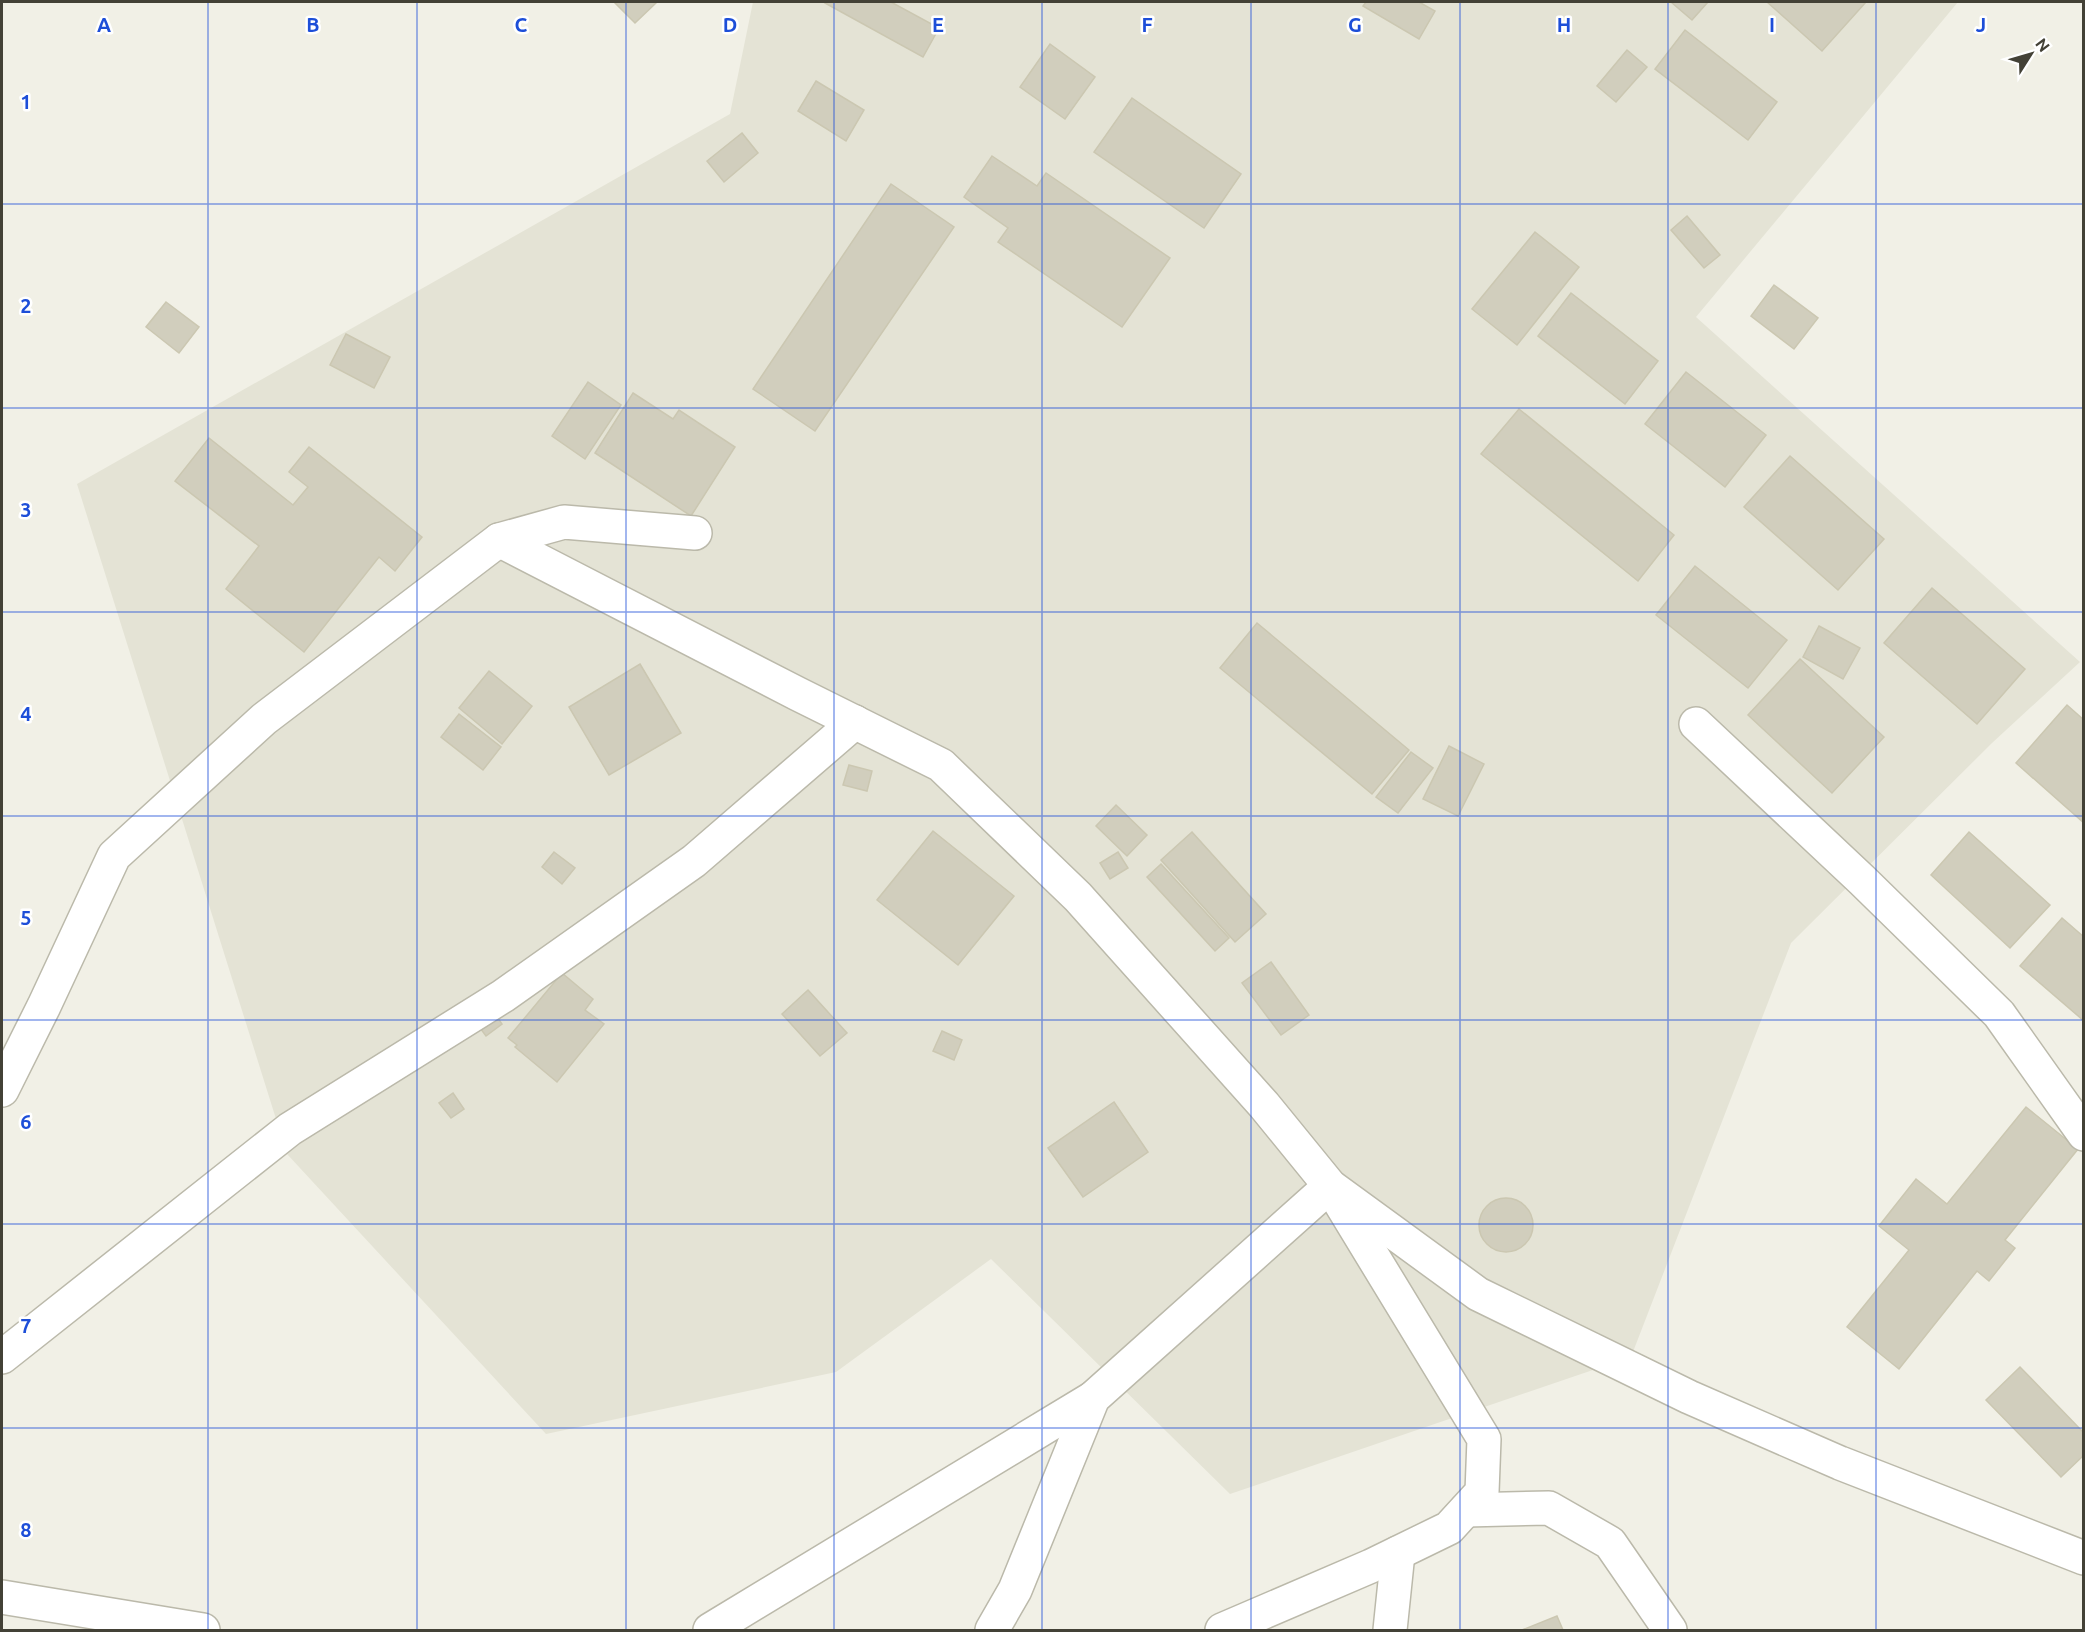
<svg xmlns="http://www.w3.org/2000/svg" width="2085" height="1632" viewBox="0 0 2085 1632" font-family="Ubuntu,sans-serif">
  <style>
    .residential { fill: #e4e3d5 }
    .building { fill: #d1cebd; stroke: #cbc7b1; stroke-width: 1.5 }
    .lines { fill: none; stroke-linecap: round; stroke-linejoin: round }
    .minor-casing { stroke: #bbb9aa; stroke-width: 36 }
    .minor { stroke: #fff; stroke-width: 33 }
    .grid { fill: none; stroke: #1d4ed8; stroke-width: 1.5; stroke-opacity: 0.55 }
    .grid-label { font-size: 20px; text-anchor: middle; font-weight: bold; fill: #1d4ed8; stroke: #fff; stroke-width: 5; stroke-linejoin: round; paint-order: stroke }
  </style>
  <rect width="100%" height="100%" fill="#f1f0e6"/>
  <!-- residential -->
  <path class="residential" d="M753 2H1958L1696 317 2080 662 1992 743 1791 943 1631 1357 1230 1494 991 1259 836 1372 546 1434 287 1154 77 484 730 114Z"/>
  <!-- building -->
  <g class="building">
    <path d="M614 2H657L635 23Z"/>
    <path d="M826 2H891L939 28 923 57 825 3Z"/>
    <path d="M1366 2H1419L1435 11 1419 39 1363 6Z"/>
    <path d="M1671 2H1708L1692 20Z"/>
    <path d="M1767 2H1866L1822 51Z"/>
    <path d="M1685 30 1777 102 1748 140 1655 69Z"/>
    <path d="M1050 44 1095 77 1065 119 1020 87Z"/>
    <path d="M1627 50 1647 67 1616 102 1597 86Z"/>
    <path d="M816 81 864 110 846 141 798 111Z"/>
    <path d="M1132 98 1241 174 1204 228 1094 152Z"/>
    <path d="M742 133 758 153 724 182 707 161Z"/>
    <path d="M992 156 1037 186 1046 173 1170 258 1122 327 998 242 1008 228 964 197Z"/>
    <path d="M891 184 954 227 815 431 753 389Z"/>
    <path d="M1687 216 1720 255 1704 268 1671 230Z"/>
    <path d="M1535 232 1579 267 1517 345 1472 309Z"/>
    <path d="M1774 285 1818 318 1794 349 1751 316Z"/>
    <path d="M1571 293 1658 361 1625 404 1538 336Z"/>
    <path d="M166 302 199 327 179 353 146 327Z"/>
    <path d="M346 334 390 357 374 388 330 365Z"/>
    <path d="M1686 372 1766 435 1725 487 1645 424Z"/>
    <path d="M588 382 621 405 585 459 552 436Z"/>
    <path d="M633 393 673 419 679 410 735 447 691 516 595 453Z"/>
    <path d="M1519 409 1674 535 1638 581 1481 454Z"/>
    <path d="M209 438 293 505 308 487 289 472 309 447 422 537 395 571 379 557 304 652 226 589 259 546 175 481Z"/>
    <path d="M1790 456 1884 539 1838 590 1744 507Z"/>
    <path d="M1695 566 1787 640 1748 688 1656 615Z"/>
    <path d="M1932 588 2025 669 1977 724 1884 643Z"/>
    <path d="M1257 623 1409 750 1372 794 1220 668Z"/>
    <path d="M1819 626 1860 648 1843 679 1803 657Z"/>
    <path d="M1800 659 1884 737 1832 793 1748 715Z"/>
    <path d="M640 664 681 733 609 775 569 707Z"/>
    <path d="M489 671 532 706 502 744 459 708Z"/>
    <path d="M2067 705 2084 720V823L2016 763Z"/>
    <path d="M459 714 501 747 483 770 441 737Z"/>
    <path d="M1449 746 1484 764 1458 816 1423 799Z"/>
    <path d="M1411 752 1433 768 1398 813 1376 797Z"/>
    <path d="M849 765 872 771 867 791 843 785Z"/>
    <path d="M1116 805 1147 835 1127 856 1096 826Z"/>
    <path d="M933 831 1014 896 958 965 877 900Z"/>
    <path d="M1192 832 1266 914 1235 942 1161 860Z"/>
    <path d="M1969 832 2050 905 2010 948 1931 875Z"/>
    <path d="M554 852 575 868 562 884 542 867Z"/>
    <path d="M1118 852 1128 868 1110 879 1100 863Z"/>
    <path d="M1161 864 1229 938 1215 951 1147 877Z"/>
    <path d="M2062 918 2084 937V1021L2020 966Z"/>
    <path d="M1271 962 1309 1015 1281 1035 1242 983Z"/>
    <path d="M562 973 593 999 585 1010 604 1024 557 1082 515 1047 517 1045 508 1038Z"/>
    <path d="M808 990 847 1033 820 1056 782 1014Z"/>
    <path d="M491 1008 502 1024 486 1036 474 1020Z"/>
    <path d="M942 1031 962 1040 954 1060 933 1051Z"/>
    <path d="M453 1093 464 1109 451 1118 439 1103Z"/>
    <path d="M1114 1102 1148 1152 1083 1197 1048 1148Z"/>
    <path d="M2026 1107 2078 1149 2005 1240 2015 1248 1989 1281 1977 1271 1899 1369 1847 1327 1909 1250 1879 1226 1916 1179 1947 1204Z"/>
    <circle cx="1506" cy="1225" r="27"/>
    <path d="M2020 1367 2084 1433V1455L2061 1477 1986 1400Z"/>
    <path d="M1557 1616 1563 1630H1522Z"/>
  </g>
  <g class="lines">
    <defs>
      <g id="minor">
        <path d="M499 540 798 694 941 765 1078 897 1264 1105 1330 1186 1478 1294 1689 1397 1840 1463 2084 1558"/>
        <path d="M1696 724 1862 880 1999 1014 2084 1134"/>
        <path d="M2 1090 44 1006 114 856 264 719 499 540 564 522 695 533"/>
        <path d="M2 1357 290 1129 503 996 694 861 855 722"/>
        <path d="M1466 1510 1549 1508 1610 1543 1670 1630"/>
        <path d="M2 1597 203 1630"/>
        <path d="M710 1630 1093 1398"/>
        <path d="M992 1630 1015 1590 1093 1398 1330 1186 1484 1439 1482 1492 1449 1528 1371 1566 1222 1630"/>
        <path d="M1390 1630 1398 1553"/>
      </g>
    </defs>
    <!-- minor casing -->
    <use href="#minor" class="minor-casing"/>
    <!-- minor -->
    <use href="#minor" class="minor"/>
  </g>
  <!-- grid -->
  <path class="grid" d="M208 2V1630M417 2V1630M626 2V1630M834 2V1630M1042 2V1630M1251 2V1630M1460 2V1630M1668 2V1630M1876 2V1630M2 204H2084M2 408H2084M2 612H2084M2 816H2084M2 1020H2084M2 1224H2084M2 1428H2084"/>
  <g class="grid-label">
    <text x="104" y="32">A</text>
    <text x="313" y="32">B</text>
    <text x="521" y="32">C</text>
    <text x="730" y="32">D</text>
    <text x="938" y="32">E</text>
    <text x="1147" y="32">F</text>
    <text x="1355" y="32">G</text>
    <text x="1564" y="32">H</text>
    <text x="1772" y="32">I</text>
    <text x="1981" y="32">J</text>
    <text x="26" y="109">1</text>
    <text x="26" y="313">2</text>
    <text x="26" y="517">3</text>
    <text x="26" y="721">4</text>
    <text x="26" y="925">5</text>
    <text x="26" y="1129">6</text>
    <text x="26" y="1333">7</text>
    <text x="26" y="1537">8</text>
  </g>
  <!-- border -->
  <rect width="2085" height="1632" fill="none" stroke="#434136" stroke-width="6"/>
  <!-- north arrow -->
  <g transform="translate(2031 54) rotate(53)" stroke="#ffffff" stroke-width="4.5" paint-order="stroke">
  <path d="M0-4.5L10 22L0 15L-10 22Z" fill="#434136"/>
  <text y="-9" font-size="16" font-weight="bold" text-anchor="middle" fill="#434136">N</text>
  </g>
</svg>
